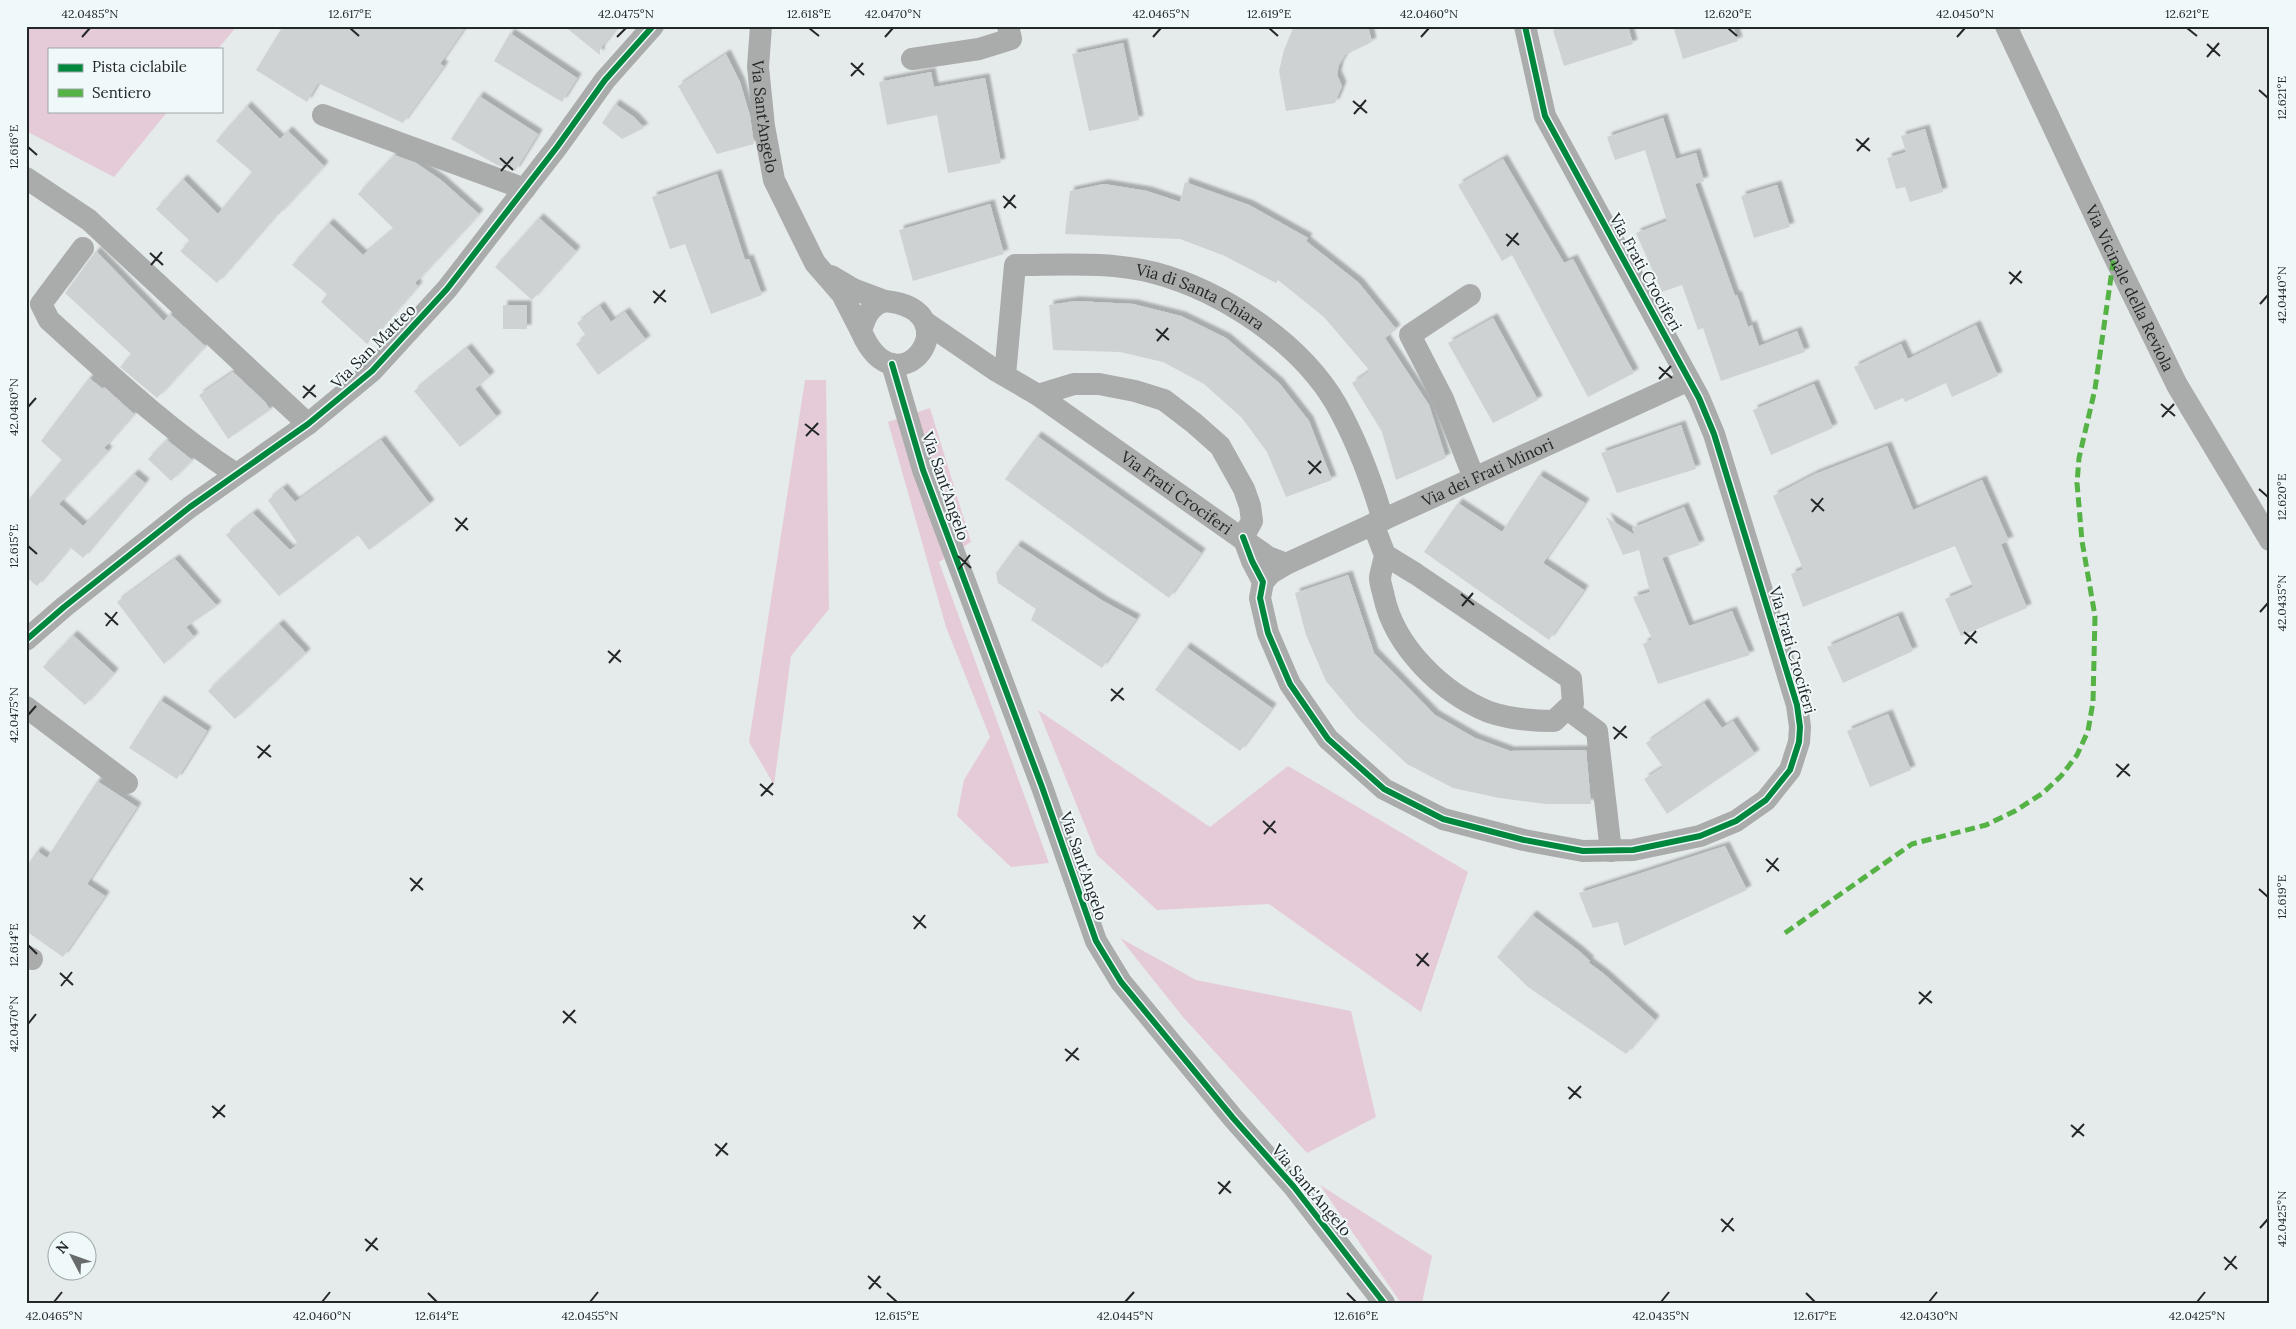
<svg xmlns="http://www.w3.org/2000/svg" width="2296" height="1329" viewBox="0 0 2296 1329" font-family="Lora,serif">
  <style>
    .green { fill: #e5cbd8 }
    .building { fill: #ced2d3; filter: url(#shadow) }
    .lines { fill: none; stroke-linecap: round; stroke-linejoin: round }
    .minor { stroke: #aaabab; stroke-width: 22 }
    .quiet { stroke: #55b245; stroke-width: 5; stroke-dasharray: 10 5; stroke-linecap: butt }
    .cycleway-casing { stroke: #f0f9fa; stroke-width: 9 }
    .cycleway { stroke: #00873e; stroke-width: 6 }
    .ticks { fill: none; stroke: #242728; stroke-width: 2 }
    .labels { text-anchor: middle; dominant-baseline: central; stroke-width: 4; stroke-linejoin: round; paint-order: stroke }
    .street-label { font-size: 16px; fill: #242728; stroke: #f0f9fa }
    .neatline { fill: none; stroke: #242728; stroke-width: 2 }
    .ticks-label { font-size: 12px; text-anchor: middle; fill: #242728 }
  </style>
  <defs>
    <filter id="shadow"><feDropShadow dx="4.5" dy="-4.5" stdDeviation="1" flood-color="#0004"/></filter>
  </defs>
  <rect width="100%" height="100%" fill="#e5eaeb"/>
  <!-- green -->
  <g class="green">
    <path d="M26 26H237L218 49H49V111H168L114 177 26 131Z"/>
    <path d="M805 380H826L829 609 791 656 774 785 749 742Z"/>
    <path d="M930 408 971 542 939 562 1049 863 1011 867 957 816 964 780 990 737 946 627 888 422Z"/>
    <path d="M1038 710 1210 827 1288 766 1468 872 1421 1012 1269 904 1157 910 1097 855Z"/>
    <path d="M1120 938 1196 980 1351 1011 1376 1117 1307 1153 1183 1017Z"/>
    <path d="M1320 1185 1432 1256 1422 1303H1401Z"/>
  </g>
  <!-- building -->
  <g class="building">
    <path d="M283 26H466L440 64 444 66 403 123 318 83 307 102 256 70Z"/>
    <path d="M564 26H618L600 49V55Z"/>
    <path d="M1294 26H1368L1372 42 1345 55 1339 65 1337 75 1342 86 1335 103 1286 111 1279 71 1284 50Z"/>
    <path d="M1564 26H1628L1633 44 1564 66 1553 30Z"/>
    <path d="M1673 26H1733L1738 41 1683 59Z"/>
    <path d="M510 33 577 78 562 102 494 61Z"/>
    <path d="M1123 43 1139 120 1089 131 1072 54Z"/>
    <path d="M726 54 740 82 750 116 754 144 717 154 678 86Z"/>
    <path d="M931 72 934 87 985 78 1001 163 948 173 937 115 887 125 879 82Z"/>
    <path d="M479 96 538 134 515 171 497 165 451 139Z"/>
    <path d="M615 104 634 117 644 128 622 139 602 123Z"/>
    <path d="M247 106 280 139 288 131 324 166 278 215 277 214 217 283 180 251 190 241 156 209 183 179 218 214 252 172 216 141Z"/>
    <path d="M1663 118 1676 159 1696 153 1704 181 1695 184 1735 296 1737 295 1748 327 1752 325 1759 346 1797 331 1805 352 1721 381 1703 328 1698 330 1682 285 1662 292 1636 233 1667 221 1645 150 1615 160 1607 137Z"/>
    <path d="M1925 129 1943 192 1910 202 1905 187 1896 189 1887 158 1906 152 1901 136Z"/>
    <path d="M394 155 416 163 441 180 479 214 415 283 418 286 367 344 321 302 327 294 292 265 329 223 363 255 394 229 358 194Z"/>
    <path d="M1503 159 1564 263 1573 259 1634 373 1588 397 1512 255 1502 261 1458 185Z"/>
    <path d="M717 174 745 260 749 259 762 295 711 314 685 244 670 249 652 197Z"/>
    <path d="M1185 182 1249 205 1308 238 1306 241 1359 283 1396 329 1385 338 1429 405 1446 458 1396 480 1382 432 1352 383 1370 371 1324 317 1278 280 1276 283 1225 256 1180 239 1065 234 1070 191 1104 184 1147 191 1180 202Z"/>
    <path d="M1777 185 1790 227 1754 238 1741 196Z"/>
    <path d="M990 204 1004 254 913 281 899 230Z"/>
    <path d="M539 218 576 251 532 300 495 267Z"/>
    <path d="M96 251 164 321 170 314 205 346 157 398 120 367 131 354 65 293Z"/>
    <path d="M1075 301 1133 304 1181 316 1226 338 1279 383 1309 421 1332 480 1286 497 1267 452 1242 418 1204 384 1163 362 1120 352 1053 350 1049 305Z"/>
    <rect x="503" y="305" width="24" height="24"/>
    <path d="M600 306 611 322 625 312 646 340 598 375 576 344 586 336 577 323Z"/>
    <path d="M1493 318 1538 400 1493 423 1448 343Z"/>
    <path d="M1976 325 1998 376 1952 397 1946 383 1905 402 1903 398 1875 410 1854 367 1901 344 1908 359Z"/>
    <path d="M467 348 490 376 475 389 497 417 460 447 414 391Z"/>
    <path d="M233 372 265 402 270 410 228 439 199 395Z"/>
    <path d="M89 378 103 389 104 387 134 414 104 448 108 451 59 504 83 526 134 474 145 483 83 558 70 547 37 586 26 577V503L62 460 41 441Z"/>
    <path d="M1814 384 1833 428 1771 455 1753 410Z"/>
    <path d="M1681 425 1696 469 1617 493 1601 453Z"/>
    <path d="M1037 436 1201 553 1169 598 1005 479Z"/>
    <path d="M167 440 192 460 171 481 148 459Z"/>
    <path d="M381 440 430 504 369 550 358 535 279 596 226 535 253 513 290 550 298 544 268 500 283 488 295 502Z"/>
    <path d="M1887 446 1913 510 1982 480 2009 541 2001 544 2027 608 1961 636 1945 599 1973 587 1955 546 1803 607 1791 574 1803 569 1773 496 1815 474Z"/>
    <path d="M1539 475 1585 503 1543 563 1584 590 1549 640 1424 552 1458 503 1502 532Z"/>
    <path d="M1684 507 1700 545 1662 558 1689 626 1732 611 1750 655 1658 684 1643 644 1652 639 1633 597 1650 592 1639 550 1623 555 1606 517 1635 535 1632 528Z"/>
    <path d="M1017 545 1103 601 1136 619 1102 668 1031 620 1036 609 998 583 996 573Z"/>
    <path d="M175 559 217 606 186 627 194 637 164 664 117 602Z"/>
    <path d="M1348 575 1374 653 1435 715 1475 738 1510 751 1586 750 1591 804H1546L1499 798 1453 788 1407 764 1357 718 1326 681 1306 635 1295 593Z"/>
    <path d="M1898 616 1913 651 1843 683 1827 647Z"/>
    <path d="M279 624 306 653 235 719 208 691Z"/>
    <path d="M73 635 114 673 85 705 43 667Z"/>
    <path d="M1186 647 1272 708 1240 751 1155 690Z"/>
    <path d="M160 700 207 731 177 779 129 748Z"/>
    <path d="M1704 703 1722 728 1733 721 1755 754 1667 814 1644 779 1663 767 1646 743Z"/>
    <path d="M1888 714 1911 770 1870 787 1847 731Z"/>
    <path d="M97 781 137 807 87 884 105 896 63 957 26 931V867L37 851 47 858Z"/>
    <path d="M1725 846 1747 890 1624 946 1618 922 1593 928 1579 893Z"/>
    <path d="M1532 915 1579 951 1590 961 1588 962 1604 974 1655 1020 1626 1054 1528 987 1497 957Z"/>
  </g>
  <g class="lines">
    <!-- minor -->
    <g class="minor">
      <path id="s1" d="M761 26 758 67 764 126 774 180 815 263 842 294 861 331"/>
      <path id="s2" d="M2006 26 2114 256 2177 385 2270 540"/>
      <path d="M912 59 979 49 1011 39 1008 26"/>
      <path d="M323 115 525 189"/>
      <path d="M26 178 89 220 308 424"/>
      <path d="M83 248 41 304 49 320C109 374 168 430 236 474"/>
      <path d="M831 276 853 289 885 301"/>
      <path d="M1470 295 1410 335 1443 399 1474 478"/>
      <path d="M885 301C975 310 898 418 861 331 865 317 870 305 885 301Z"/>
      <path id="s3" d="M925 322 995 370 1038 395 1268 557 1286 564"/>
      <path d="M892 364 923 470 1042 787 1096 941 1121 982 1233 1118 1294 1187 1384 1303"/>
      <path id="s4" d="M1005 375 1015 265C1061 265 1110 261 1155 273 1222 291 1300 342 1336 404 1357 441 1371 479 1383 520"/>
      <path d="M1038 395 1074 384H1099L1135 391 1164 400 1194 423 1220 446 1244 489 1250 506 1252 521 1243 537"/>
      <path d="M1373 524 1385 555 1416 574 1571 679 1573 703 1554 721C1532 721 1510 719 1489 712 1442 693 1395 647 1384 597 1383 591 1380 584 1380 578 1381 570 1384 562 1385 555"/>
      <path d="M1243 537 1252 561 1263 582 1260 598 1268 633 1290 684 1328 739 1384 789 1443 819 1524 840 1583 851 1633 850 1700 836 1736 821 1766 800 1790 770 1799 742 1800 727 1797 705 1714 434 1699 398 1545 116 1525 26"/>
      <path id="s5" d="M1263 582 1271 573 1286 564 1689 380"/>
      <path d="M26 640 64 607 190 507 308 424 372 371 447 289 557 147 605 80 653 26"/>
      <path d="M26 707 127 783"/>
      <path d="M1567 709 1597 731 1611 851"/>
      <path d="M26 956 32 959"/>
    </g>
    <!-- quiet -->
    <path class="quiet" d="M1785 933 1912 844 1986 825 2015 811 2043 793 2061 776 2077 755 2088 731 2093 702 2095 616 2082 541 2077 483 2079 458 2095 389 2114 256"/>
    <defs>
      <g id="cycleway">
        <path d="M892 364 923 470 1042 787 1096 941 1121 982 1233 1118 1294 1187 1384 1303"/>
        <path d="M1243 537 1252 561 1263 582 1260 598 1268 633 1290 684 1328 739 1384 789 1443 819 1524 840 1583 851 1633 850 1700 836 1736 821 1766 800 1790 770 1799 742 1800 727 1797 705 1714 434 1699 398 1545 116 1525 26"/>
        <path d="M26 640 64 607 190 507 308 424 372 371 447 289 557 147 605 80 653 26"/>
      </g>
    </defs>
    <!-- cycleway casing -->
    <use href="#cycleway" class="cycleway-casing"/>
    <!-- cycleway -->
    <use href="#cycleway" class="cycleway"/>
  </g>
  <!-- ticks -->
  <path class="ticks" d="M350 28 359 36M809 28 819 36M1269 28 1278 36M1728 28 1737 36M2187 28 2197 36M82 37 90 28M617 37 626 28M885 37 893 28M1153 37 1161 28M1421 37 1429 28M1957 37 1965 28M2207 44 2220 56M2207 57 2219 43M851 63 864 75M851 76 863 63M2259 90 2268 98M1353 101 1367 113M1354 114 1366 100M1856 139 1870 151M28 147 37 155M1857 151 1869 138M500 158 513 170M501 171 513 157M1003 196 1016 208M1004 208 1015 195M1506 234 1519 245M1507 246 1518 233M150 253 163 265M151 265 162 252M2009 272 2022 283M2010 284 2021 271M653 291 666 302M654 303 665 290M2260 304 2268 295M1156 329 1169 340M1157 341 1168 328M1659 367 1672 378M1659 379 1671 366M303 386 316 397M303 398 315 385M2161 404 2175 416M28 407 36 398M2162 417 2174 404M805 424 819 435M806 436 818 423M1308 461 1321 473M1309 474 1321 461M2259 489 2268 497M1811 499 1824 511M1812 512 1823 498M455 518 468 530M456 531 467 518M28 546 37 554M958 556 971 568M959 569 970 555M1461 594 1474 605M1462 606 1473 593M2260 612 2268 603M105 613 118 625M106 626 117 612M1964 632 1977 643M1965 644 1976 631M608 651 621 662M609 663 620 650M1111 689 1124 700M1111 701 1123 688M28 715 36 706M1613 727 1627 738M1614 739 1626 726M257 746 271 757M258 758 270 745M2116 764 2130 776M2117 777 2129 764M760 784 773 795M761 796 773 783M1263 821 1276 833M1264 834 1275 821M1766 859 1779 871M1767 872 1778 858M410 878 423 890M2259 889 2268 897M411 891 422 878M913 916 926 928M914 929 925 915M28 945 37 954M1416 954 1429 966M1417 966 1428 953M60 973 73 985M61 986 72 972M1919 992 1932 1003M1919 1004 1931 991M563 1011 576 1023M563 1023 575 1010M28 1024 36 1014M1065 1049 1079 1060M1066 1061 1078 1048M1568 1087 1581 1098M1569 1099 1581 1086M212 1106 225 1117M213 1118 225 1105M2071 1125 2084 1136M2072 1137 2084 1124M715 1144 728 1155M716 1156 727 1143M1218 1182 1231 1193M1219 1194 1230 1181M1721 1219 1734 1231M2260 1228 2268 1219M1722 1232 1733 1218M365 1239 378 1250M366 1251 377 1238M2224 1257 2237 1269M2225 1270 2236 1256M868 1276 881 1288M869 1289 880 1276M428 1293 437 1302M887 1293 897 1302M1347 1293 1356 1302M1806 1293 1815 1302M54 1302 62 1292M322 1302 330 1292M590 1302 598 1292M1125 1302 1134 1292M1661 1302 1669 1292M1929 1302 1937 1292M2197 1302 2205 1292"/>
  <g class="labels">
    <!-- street labels -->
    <g class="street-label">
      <text stroke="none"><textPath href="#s1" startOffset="91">Via Sant'Angelo</textPath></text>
      <text transform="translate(1646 272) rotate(61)">Via Frati Crociferi</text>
      <text stroke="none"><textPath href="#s2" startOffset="290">Via Vicinale della Reviola</textPath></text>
      <text stroke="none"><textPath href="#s4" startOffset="302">Via di Santa Chiara</textPath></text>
      <text transform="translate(373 346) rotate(-45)">Via San Matteo</text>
      <text stroke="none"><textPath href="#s5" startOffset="251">Via dei Frati Minori</textPath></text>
      <text transform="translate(946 486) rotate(71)">Via Sant'Angelo</text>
      <text stroke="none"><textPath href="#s3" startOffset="304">Via Frati Crociferi</textPath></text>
      <text transform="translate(1793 650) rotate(74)">Via Frati Crociferi</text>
      <text transform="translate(1084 866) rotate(71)">Via Sant'Angelo</text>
      <text transform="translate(1312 1190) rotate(50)">Via Sant'Angelo</text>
    </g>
  </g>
  <!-- border -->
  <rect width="2296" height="1329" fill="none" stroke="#f0f9fa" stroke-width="55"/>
  <!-- legend -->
  <rect x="48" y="48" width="175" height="65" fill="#f0f9fa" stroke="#9ea5a6"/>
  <rect x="58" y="64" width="25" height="8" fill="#00873e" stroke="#9ea5a6"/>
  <text x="92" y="72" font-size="15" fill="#242728">Pista ciclabile</text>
  <rect x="58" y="89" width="25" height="8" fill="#55b245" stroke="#9ea5a6"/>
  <text x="92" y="98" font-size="15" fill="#242728">Sentiero</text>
  <!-- north arrow -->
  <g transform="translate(72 1256) rotate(311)"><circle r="24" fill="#f0f9fa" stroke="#9ea5a6"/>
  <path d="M0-4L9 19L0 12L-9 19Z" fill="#686b6c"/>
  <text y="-8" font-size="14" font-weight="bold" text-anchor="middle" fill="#242728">N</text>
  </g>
  <rect x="28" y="28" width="2240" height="1274" class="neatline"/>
  <g class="ticks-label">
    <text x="90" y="18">42.0485°N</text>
    <text x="350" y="18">12.617°E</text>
    <text x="626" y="18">42.0475°N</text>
    <text x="809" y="18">12.618°E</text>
    <text x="893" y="18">42.0470°N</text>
    <text x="1161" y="18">42.0465°N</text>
    <text x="1269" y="18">12.619°E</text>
    <text x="1429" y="18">42.0460°N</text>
    <text x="1728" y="18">12.620°E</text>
    <text x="1965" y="18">42.0450°N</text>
    <text x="2187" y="18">12.621°E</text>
    <text transform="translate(2282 98) rotate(-90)" y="4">12.621°E</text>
    <text transform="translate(14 147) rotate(-90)" y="4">12.616°E</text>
    <text transform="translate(2282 295) rotate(-90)" y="4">42.0440°N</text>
    <text transform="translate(14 407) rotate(-90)" y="4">42.0480°N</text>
    <text transform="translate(2282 497) rotate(-90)" y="4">12.620°E</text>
    <text transform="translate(14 546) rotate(-90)" y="4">12.615°E</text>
    <text transform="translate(2282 603) rotate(-90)" y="4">42.0435°N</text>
    <text transform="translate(14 715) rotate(-90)" y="4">42.0475°N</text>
    <text transform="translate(2282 897) rotate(-90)" y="4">12.619°E</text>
    <text transform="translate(14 945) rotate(-90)" y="4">12.614°E</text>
    <text transform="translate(14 1024) rotate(-90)" y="4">42.0470°N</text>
    <text transform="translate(2282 1219) rotate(-90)" y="4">42.0425°N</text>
    <text x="54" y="1320">42.0465°N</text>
    <text x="322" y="1320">42.0460°N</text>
    <text x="437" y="1320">12.614°E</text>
    <text x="590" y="1320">42.0455°N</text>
    <text x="897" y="1320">12.615°E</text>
    <text x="1125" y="1320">42.0445°N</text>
    <text x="1356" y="1320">12.616°E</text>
    <text x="1661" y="1320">42.0435°N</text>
    <text x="1815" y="1320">12.617°E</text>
    <text x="1929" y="1320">42.0430°N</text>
    <text x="2197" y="1320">42.0425°N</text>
  </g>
</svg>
